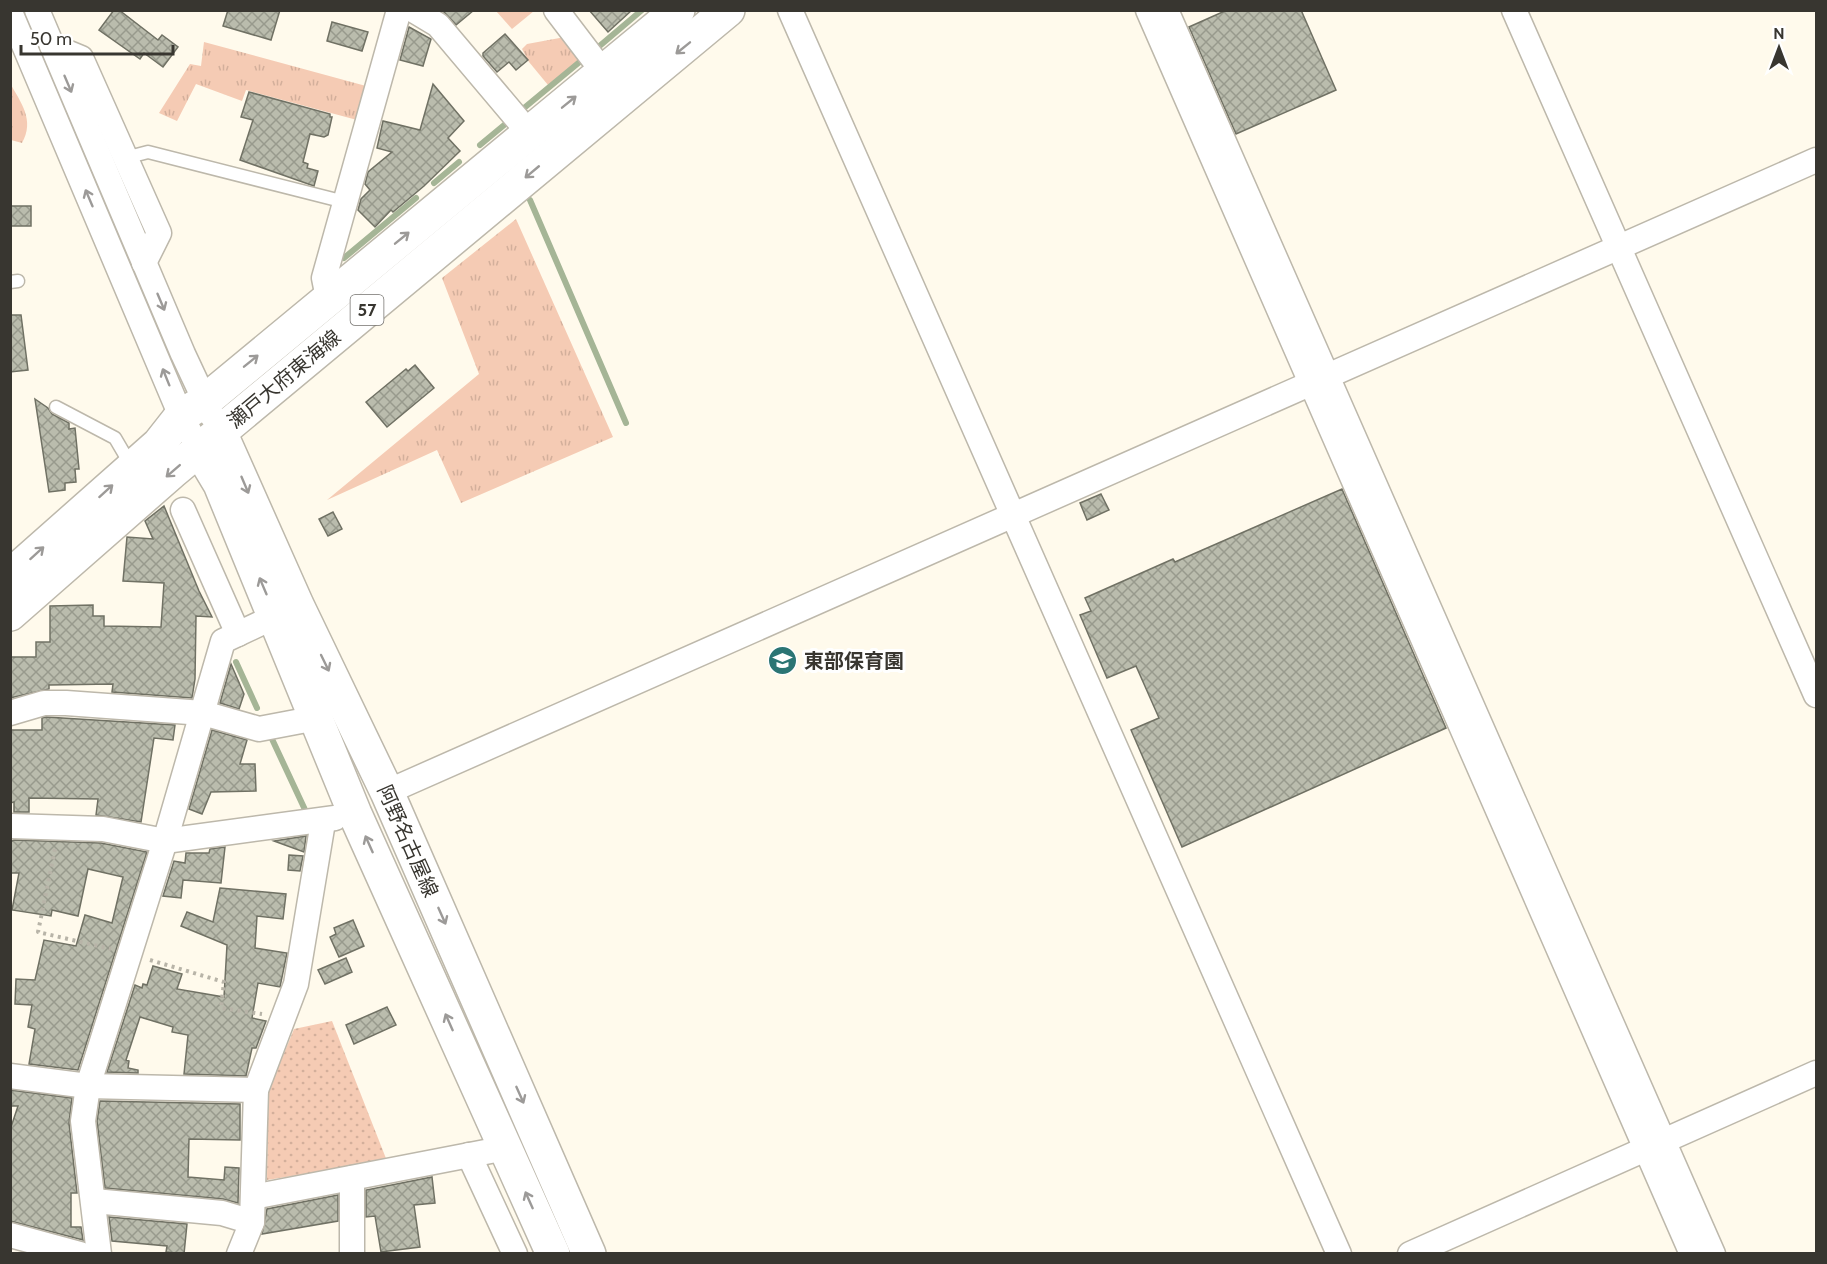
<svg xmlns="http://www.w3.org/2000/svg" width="1827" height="1264" viewBox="0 0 1827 1264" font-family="Cabin,'Noto Sans JP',sans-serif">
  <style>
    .grass { fill: url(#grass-tufts) }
    .park { fill: url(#park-dots) }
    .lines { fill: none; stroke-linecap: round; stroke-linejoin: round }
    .stream { stroke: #a5b596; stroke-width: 6 }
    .building { fill: url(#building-cross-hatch); stroke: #707164; stroke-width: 1.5 }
    .lane-casing { stroke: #bdb8ab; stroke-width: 15 }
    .street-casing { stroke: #bdb8ab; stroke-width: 27 }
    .secondary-casing { stroke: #bdb8ab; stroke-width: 36 }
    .primary-casing { stroke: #bdb8ab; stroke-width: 36 }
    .path { stroke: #b8b4a8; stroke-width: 4; stroke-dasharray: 3 4.5; stroke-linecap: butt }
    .lane { stroke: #fff; stroke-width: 12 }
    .street { stroke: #fff; stroke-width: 24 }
    .secondary { stroke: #fff; stroke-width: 33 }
    .primary { stroke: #fff; stroke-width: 33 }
    .oneway { stroke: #9c9a98 }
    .labels { text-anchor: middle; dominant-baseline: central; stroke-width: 6; stroke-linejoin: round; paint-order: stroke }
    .shield { fill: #fff; stroke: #74726e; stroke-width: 1.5 }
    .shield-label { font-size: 18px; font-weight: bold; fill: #383630 }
    .street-label { font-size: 20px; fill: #383630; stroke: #fff }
    .poi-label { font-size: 20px; font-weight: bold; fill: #383630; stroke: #fff; text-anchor: start }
  </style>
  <defs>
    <pattern id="grass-tufts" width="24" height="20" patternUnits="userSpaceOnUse" patternTransform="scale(1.5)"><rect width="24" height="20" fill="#f5cbb4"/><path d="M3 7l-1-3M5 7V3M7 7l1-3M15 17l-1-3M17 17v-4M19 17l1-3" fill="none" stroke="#d3af9b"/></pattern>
    <pattern id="park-dots" width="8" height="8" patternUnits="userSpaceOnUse" patternTransform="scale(1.5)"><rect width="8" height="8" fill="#f5cbb4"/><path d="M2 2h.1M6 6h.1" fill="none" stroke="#d3af9b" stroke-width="1.8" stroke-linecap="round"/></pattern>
    <pattern id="building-cross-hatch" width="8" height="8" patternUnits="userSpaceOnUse" patternTransform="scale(1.5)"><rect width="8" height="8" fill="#babcad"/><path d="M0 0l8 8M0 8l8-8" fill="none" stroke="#989a8d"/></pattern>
  </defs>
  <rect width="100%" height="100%" fill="#fffaec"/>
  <!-- grass -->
  <g class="grass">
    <path d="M496 11H534L512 29Z"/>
    <path d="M565 37 582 58 548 85 529 62 522 49 527 44Z"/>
    <path d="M204 42 366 86 357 120 246 90 242 101 196 84 177 121 159 113 190 64 201 66Z"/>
    <path d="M10 83C21 103 35 120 22 143L11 140Z"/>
    <path d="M516 219 613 437 461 503 437 450 327 500 479 374 442 278Z"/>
  </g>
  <!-- park -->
  <path class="park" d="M332 1021 387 1161 267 1180 268 1092 294 1029Z"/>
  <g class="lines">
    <!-- stream -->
    <g class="stream">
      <path d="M596 49 642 10"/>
      <path d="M518 113 582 60"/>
      <path d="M480 145 509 121"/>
      <path d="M434 183 459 162"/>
      <path d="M530 200 626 423"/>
      <path d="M344 258 416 198"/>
      <path d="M236 662 257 708"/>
      <path d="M272 739 307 814"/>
    </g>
  </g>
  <!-- building -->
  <g class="building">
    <path d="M114 10H119L158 40 162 35 178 47 163 67 144 53 140 59 99 30Z"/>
    <path d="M228 10H280L271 40 223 26Z"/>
    <path d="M442 10H474L456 25Z"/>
    <path d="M589 10H632L608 32Z"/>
    <path d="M1227 10H1301L1336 90 1236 134 1189 27Z"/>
    <path d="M332 22 368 32 362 51 327 41Z"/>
    <path d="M409 27 431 39 423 66 400 60Z"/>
    <path d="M505 34 528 60 516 70 509 62 497 72 483 56V53Z"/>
    <path d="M433 84 464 121 448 138 460 151 424 186 393 212 391 210 375 227 358 210 361 199 370 190 365 184 368 172 392 152 377 148 383 121 420 130Z"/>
    <path d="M249 92 330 114V117H332L328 135 324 137 310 134 303 162 308 164 307 168 318 171 314 186 240 160 253 120 241 117Z"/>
    <rect x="10" y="206" width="21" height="20"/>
    <path d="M10 315H21L28 370 10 372Z"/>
    <path d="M415 365 434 388 387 427 366 402 406 369 408 371Z"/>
    <path d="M35 399 48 408 52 414 69 423V429L75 428 79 469H75L76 482 65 483V490L49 492Z"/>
    <path d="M1342 489 1446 728 1182 847 1131 730 1159 718 1136 666 1107 678 1080 615 1091 611 1085 598 1173 559 1175 562Z"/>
    <path d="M1101 494 1109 510 1087 520 1080 503Z"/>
    <path d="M164 506 199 591 212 617 196 616 195 679 192 698 112 692 113 684 49 685V689L10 698V657H36V642H50V606L93 605V616H104V626L161 627 164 583 123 581 127 537 153 539 145 521Z"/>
    <path d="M333 512 342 529 328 536 319 519Z"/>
    <path d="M231 664 244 694 239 709 220 703Z"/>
    <path d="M46 717 175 725 173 740 154 738 141 822 96 815 98 799 29 798V812H14V802L10 803V730H42V718Z"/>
    <path d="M212 730 247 740 240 764H255L256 791 211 792 202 814 189 809Z"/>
    <path d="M306 836 304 852 274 841Z"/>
    <path d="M14 840 101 843 147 852 78 1070 29 1064 35 1029 28 1027 32 1005 15 1004 16 979 35 980 44 940 76 946 85 915 112 923 123 877 88 869 78 916 52 910 51 916 12 910 19 873H10V842Z"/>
    <path d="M225 847 221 883 183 880 181 898 163 896 174 861 185 863 186 853H209L210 849Z"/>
    <path d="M289 855 303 856 300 871 288 870Z"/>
    <path d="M220 888 286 894 283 919 257 916 255 948 287 953 280 987 258 983 252 1018 266 1021 256 1048H252L246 1076 184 1074 188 1035 172 1032 173 1027 140 1017 126 1060 129 1061 128 1068 138 1070V1073L107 1072 135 985 142 988 143 984 147 985 153 966 182 974 177 989 224 997 227 945 181 926 187 912 213 922Z"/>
    <path d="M353 920 364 946 339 957 330 937 336 934 334 928Z"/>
    <path d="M346 958 352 972 325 984 318 970Z"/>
    <path d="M387 1007 396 1025 354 1044 346 1025Z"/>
    <path d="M10 1090 72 1098 69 1123 77 1193H71V1227H81L83 1240 10 1221V1130L18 1106H10Z"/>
    <path d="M100 1101 240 1104V1140L189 1139 188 1177 224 1180 225 1167 239 1168 238 1203 223 1199 105 1188 97 1121Z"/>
    <path d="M432 1177 435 1203 414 1205 420 1247 381 1252 375 1216 366 1217V1190Z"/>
    <path d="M338 1195V1221L262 1234 267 1209Z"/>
    <path d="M109 1217 187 1224 184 1254 166 1252 167 1246 112 1241Z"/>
  </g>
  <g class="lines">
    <defs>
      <g id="lane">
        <path d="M125 158 148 152 345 202"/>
        <path d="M10 282 18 281"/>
        <path d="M56 407 115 438 132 467"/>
      </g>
      <g id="street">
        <path d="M37 10 183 354 212 416"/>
        <path d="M413 10 438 25 530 134"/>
        <path d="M556 10 604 73"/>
        <path d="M790 10 1339 1254"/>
        <path d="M1148 10 1692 1254"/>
        <path d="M1166 10 1713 1254"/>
        <path d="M1514 10 1816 695"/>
        <path d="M10 12 181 416 199 449"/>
        <path d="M52 46 81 58 159 233 144 263"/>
        <path d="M328 298 324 278 399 10"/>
        <path d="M183 510 238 634"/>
        <path d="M10 713 44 703H66L203 713 259 729 317 718"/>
        <path d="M387 792 1816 160"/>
        <path d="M10 826 103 829 165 841 335 818"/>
        <path d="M10 1076 88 1086 256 1090"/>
        <path d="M469 1155 515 1254"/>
        <path d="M352 1178V1254"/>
        <path d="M253 1197 506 1148"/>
        <path d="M94 1201 222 1213 252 1222"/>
        <path d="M10 1235 80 1254"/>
        <path d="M99 1254 83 1121 88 1086 165 841 223 641 276 616"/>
        <path d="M239 1254 252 1222 256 1090 296 984 323 822"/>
        <path d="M1410 1254 1816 1073"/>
      </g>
      <g id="secondary">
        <path d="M220 432 297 605 387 792 589 1254"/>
        <path d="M199 449 220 484 355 814 553 1254"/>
      </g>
      <g id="primary">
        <path d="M10 576 159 444 181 416 205 401 678 10"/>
        <path d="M10 614 172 472 728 10"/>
      </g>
    </defs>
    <!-- lane casing -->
    <use href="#lane" class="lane-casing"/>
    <!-- street casing -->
    <use href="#street" class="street-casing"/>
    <!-- secondary casing -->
    <use href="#secondary" class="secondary-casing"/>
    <!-- primary casing -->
    <use href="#primary" class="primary-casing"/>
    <!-- path -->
    <g class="path">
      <path d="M55 849 38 932 111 949"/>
      <path d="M150 960 224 982 221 1008 262 1014"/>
    </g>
    <!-- lane -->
    <use href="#lane" class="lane"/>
    <!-- street -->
    <use href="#street" class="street"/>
    <!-- secondary -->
    <use href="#secondary" class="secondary"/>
    <!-- primary -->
    <use href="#primary" class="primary"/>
  </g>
  <!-- one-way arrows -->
  <defs><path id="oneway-shaft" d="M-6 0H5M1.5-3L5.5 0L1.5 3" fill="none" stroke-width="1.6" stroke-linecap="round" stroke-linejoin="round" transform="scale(1.5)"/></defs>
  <g class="oneway">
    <use href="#oneway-shaft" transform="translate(683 48) rotate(141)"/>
    <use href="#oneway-shaft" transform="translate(68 84) rotate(67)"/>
    <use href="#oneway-shaft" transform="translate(569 102) rotate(-39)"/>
    <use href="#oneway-shaft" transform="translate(532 172) rotate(140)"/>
    <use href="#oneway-shaft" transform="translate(89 198) rotate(-113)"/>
    <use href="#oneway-shaft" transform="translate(402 238) rotate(-39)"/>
    <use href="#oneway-shaft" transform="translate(161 302) rotate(67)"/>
    <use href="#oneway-shaft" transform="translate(251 361) rotate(-39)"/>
    <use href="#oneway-shaft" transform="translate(166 377) rotate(-112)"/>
    <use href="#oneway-shaft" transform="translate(173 471) rotate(139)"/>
    <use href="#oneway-shaft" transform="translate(245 485) rotate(67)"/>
    <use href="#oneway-shaft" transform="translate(106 491) rotate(-42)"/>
    <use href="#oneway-shaft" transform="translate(37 553) rotate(-42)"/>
    <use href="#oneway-shaft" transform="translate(263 586) rotate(-113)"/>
    <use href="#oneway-shaft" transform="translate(325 663) rotate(64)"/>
    <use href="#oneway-shaft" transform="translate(369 844) rotate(-114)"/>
    <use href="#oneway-shaft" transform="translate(442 916) rotate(66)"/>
    <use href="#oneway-shaft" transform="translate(449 1022) rotate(-114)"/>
    <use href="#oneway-shaft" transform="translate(520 1095) rotate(66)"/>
    <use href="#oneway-shaft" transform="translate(529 1200) rotate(-114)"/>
  </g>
  <!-- icons -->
  <defs>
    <symbol id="school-disc" viewBox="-11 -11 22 22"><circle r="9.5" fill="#2b7574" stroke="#fff"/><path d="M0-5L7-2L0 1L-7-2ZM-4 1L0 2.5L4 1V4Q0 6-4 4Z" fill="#fff"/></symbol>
  </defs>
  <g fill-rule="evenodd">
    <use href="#school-disc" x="766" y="644" width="33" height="33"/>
  </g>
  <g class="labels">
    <!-- shield labels -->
    <rect class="shield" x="350.5" y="295" width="33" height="30" rx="4.5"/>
    <g class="shield-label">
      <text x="367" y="310">57</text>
    </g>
    <!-- street labels -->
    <g class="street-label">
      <text transform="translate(284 379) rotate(-40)">瀬戸大府東海線</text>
      <text transform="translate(408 841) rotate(66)">阿野名古屋線</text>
    </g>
    <!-- poi labels -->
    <g class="poi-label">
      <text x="804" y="661">東部保育園</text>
    </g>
  </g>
  <!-- border -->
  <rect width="1827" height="1264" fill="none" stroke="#383630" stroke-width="24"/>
  <!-- north arrow -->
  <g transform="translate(1779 48)" stroke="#ffffff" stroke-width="4.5" paint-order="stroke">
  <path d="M0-4.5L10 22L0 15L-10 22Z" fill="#383630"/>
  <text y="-9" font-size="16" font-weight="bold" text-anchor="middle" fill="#383630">N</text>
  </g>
  <!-- scale -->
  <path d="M21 45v9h152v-9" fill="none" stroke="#383630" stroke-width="3"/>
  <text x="30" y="45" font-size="18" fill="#383630" stroke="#ffffff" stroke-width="4.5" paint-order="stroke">50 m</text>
</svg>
